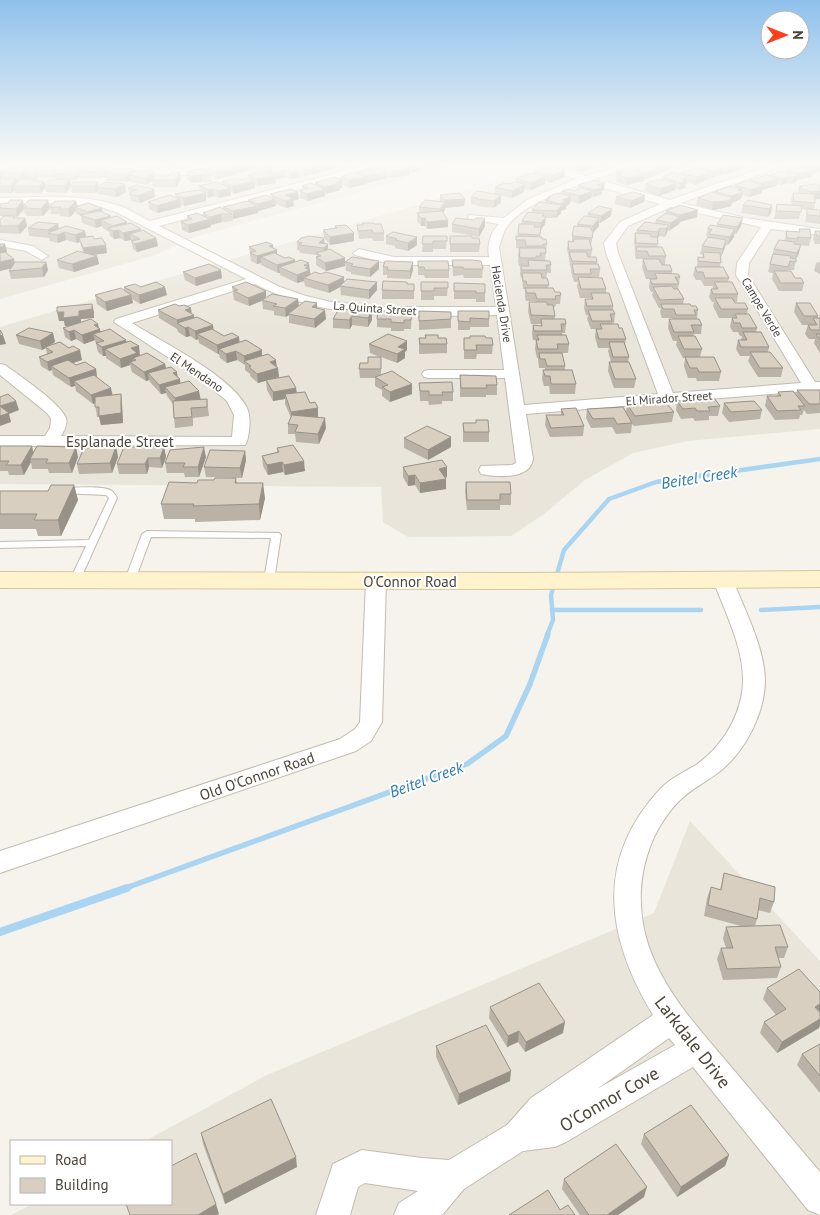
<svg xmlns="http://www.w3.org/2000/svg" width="820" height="1215" viewBox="0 0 820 1215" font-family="'PT Sans',sans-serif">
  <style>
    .residential { fill: #eae5da }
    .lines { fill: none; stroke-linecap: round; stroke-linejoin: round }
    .stream-far2 { stroke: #a9d4f2; stroke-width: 4.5 }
    .stream-far1 { stroke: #a9d4f2; stroke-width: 5.5 }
    .stream { stroke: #a9d4f2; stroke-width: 8 }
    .service-casing { stroke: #c2bbae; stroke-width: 2 }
    .minor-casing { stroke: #c2bbae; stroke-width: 2 }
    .secondary-casing { stroke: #d6c79b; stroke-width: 2 }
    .service { fill: #fff; fill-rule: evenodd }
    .minor { fill: #fff; fill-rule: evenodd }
    .secondary { fill: #fff3cd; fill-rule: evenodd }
    .wall { fill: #bab2a6; fill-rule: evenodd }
    .shaded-wall { fill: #979187 }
    .building { fill: #d8cfc1; stroke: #979187 }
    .labels { text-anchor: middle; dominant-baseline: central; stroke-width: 4; stroke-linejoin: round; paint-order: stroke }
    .far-street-label { font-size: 12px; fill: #4b4439; stroke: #fff }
    .street-label { font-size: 15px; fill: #4b4439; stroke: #fff }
    .water-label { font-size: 16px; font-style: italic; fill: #2e7ab2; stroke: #fff }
    .near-street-label { font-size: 18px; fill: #4b4439; stroke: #fff }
  </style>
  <rect width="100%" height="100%" fill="#f6f3ec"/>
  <!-- residential -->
  <g class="residential">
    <path d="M0 164H462L194 237 156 255 0 299Z"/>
    <path d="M557 164H820V429L688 441 633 453 585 480 544 514 511 536 408 537 383 522 381 487 0 484V327Z"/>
    <path d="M690 821 820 961V1215H11L32 1204H171V1141H145L267 1075 654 913Z"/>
  </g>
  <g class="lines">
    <!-- stream-far2 -->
    <g class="stream-far2">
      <path d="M552 610H701"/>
      <path d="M761 610 820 607"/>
      <path d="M547 635 553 620 551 595 564 550 609 499 656 482 820 459"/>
    </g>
    <!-- stream-far1 -->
    <path class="stream-far1" d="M123 889 467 764 506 736 530 684 548 634"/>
    <!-- stream -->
    <path class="stream" d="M0 932 127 888"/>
    <defs>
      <g id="service">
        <path d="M63 488C74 488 103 485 112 491 113 492 117 497 117 498L80 580 75 583 70 580 86 546 0 548V542L89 540 109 498 106 495 60 493 59 491 60 489Z"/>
        <path d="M147 531 279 533 281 535 274 580 269 583 264 580 271 538 151 537 135 580 133 582H127L125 580 142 534Z"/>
      </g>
      <g id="minor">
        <path d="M211 164H228L226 166 194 174 171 176 109 171H0V165H109L171 170Z"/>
        <path d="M372 164H388L386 166 159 226 280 287 306 296 331 302 388 307H496L490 265H394L355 255 353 253 359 249 394 257H489C487 245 490 233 499 224L469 219 468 217 469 215 504 218 527 200 576 179 530 164H545L586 176 626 164H641L596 179 670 200 774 164H788L681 203 746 218 820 229V235L771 229 749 263 748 275 815 382H820V390L526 414 533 459C530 480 497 477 481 474L479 470 481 466 512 465 516 463 505 378H429L424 377 422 374 424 371 429 370H504L497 315C416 316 330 323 255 284L132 323C162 342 232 376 247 408 250 415 250 423 249 431 248 436 248 441 245 445L0 446V436H45L50 428 51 419 47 413 0 375V364L5 365C20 376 59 402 66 418 68 424 64 431 61 436L232 437 234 415 227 401 198 377 114 322 116 319 246 279 116 212 104 208 61 203 0 204V198C41 197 84 193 123 207 132 211 141 217 150 221ZM586 183 660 204 620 222 604 243 606 253 658 394 524 405 499 247C501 242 502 237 504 232 516 207 561 191 586 183ZM671 207 761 227 737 263 736 275 801 383 673 393 618 253 616 243 628 226Z"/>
        <path d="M0 240 33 246 48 256 42 260 26 251 0 246Z"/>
        <path d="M723 574 730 576 733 580C745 611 764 646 765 680 765 713 745 752 719 772 706 782 691 789 679 801 638 844 630 908 655 962 672 1000 701 1031 727 1062 758 1099 789 1135 820 1172V1215L808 1210 693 1067 566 1142 555 1147 523 1151 464 1189 442 1215H394L399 1203 418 1191 365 1183 358 1187 350 1215H316L333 1164 362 1150 422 1158 449 1160 507 1125 531 1098 653 1015C606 937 594 860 661 788 671 778 684 772 696 765 720 748 737 722 742 693 748 655 726 615 713 580L716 576ZM669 1038 675 1045 597 1089Z"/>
        <path d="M376 575 383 577 386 581 382 722 371 741 356 751 0 873V851L340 739 355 729 360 722 366 581 369 577Z"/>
      </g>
      <path id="secondary" d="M820 571V587L527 589 0 588V572L527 573Z"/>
    </defs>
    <!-- service casing -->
    <use href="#service" class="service-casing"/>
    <!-- minor casing -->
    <use href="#minor" class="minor-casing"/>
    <!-- secondary casing -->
    <use href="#secondary" class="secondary-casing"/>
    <!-- service -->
    <use href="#service" class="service"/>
    <!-- minor -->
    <use href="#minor" class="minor"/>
    <!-- secondary -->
    <use href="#secondary" class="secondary"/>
  </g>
  <!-- wall -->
  <g class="wall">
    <path d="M171 164H181L180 166H171Z"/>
    <path d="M223 164H282L263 169 259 167V169L249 170 239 173 237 172V174L217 179 211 176 212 182H202L191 183 187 179 186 172H207V168Z"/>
    <path d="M298 164H343V166L323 171 321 170V172L304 176 299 174 300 177 291 179 285 177 275 179 276 183 257 186 255 185V188L234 194 231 192V195L219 198 214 196 208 198 206 196V201L184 206 180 204 181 207 158 213 149 209 148 202 176 198 175 194 200 190 199 186 223 184 222 182 248 178V175L267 172 266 169 293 168V165Z"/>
    <path d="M384 164H438L425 166 422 165V170L410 173V175L391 178 387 176V178L367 183V184L349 188 342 185V188H340V190L325 194V196L308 201 300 198V191L302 190V186L315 185V183L341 180V177L356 174V172L384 170Z"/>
    <path d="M571 164H607L601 166 597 165V167L580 172 571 168Z"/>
    <path d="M639 164H690L677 169 673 167V168L657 173V175L646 179H644V181L626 185 617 182V180L616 179V172L636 171 637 165Z"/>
    <path d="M702 164H754L744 168 742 167V169L726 174 723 173V174L711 178H710L709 179 695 185 688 182 687 184H686L685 188 679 190 675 189V190L659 196 645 191 646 184 663 180V177L681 175V173L697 168 698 165Z"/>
    <path d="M796 164H820L812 174 811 177 797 180 796 182 792 184 787 183 781 185 777 184 776 186 762 190V193L749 197 742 195 741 199 732 203 731 206 724 208 712 210 696 205 698 198 715 193V191L735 187V185L749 181 750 180 770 176V175L785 172 786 166 795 165Z"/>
    <path d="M28 166V170L56 167V170H66L80 167 81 170 107 167 108 172 155 171V175H170L180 172 181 179 176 187H153L152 181 146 185 130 182V180L127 182 107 181V176L105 178 81 179 80 176 76 180H70L71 185 98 186 126 192 117 197 98 194V191L96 193H72L71 186 66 193 46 192 45 188 41 193H15L14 190 12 193H0V179H4V176L1 179 3 168V171ZM38 177 54 178 55 177V180L44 185V181H34L33 180H36Z"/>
    <path d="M565 170 564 177 550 183 545 181V184L531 190 524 189V192L512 198 501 196V202L494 208 477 206V205L471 204V197L495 194V187L516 182V179L534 174V171Z"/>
    <path d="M815 184V203L814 210H820V224L805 222 807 210 801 209 799 219H774L777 204 792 205 791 200 793 193H798L799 186Z"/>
    <path d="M578 185 604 190 602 191V194L593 197H592L591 198 579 204 571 201 570 204 566 206V209L561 211V213L556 218H546L545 224 541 230 540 237 547 244 545 261 551 265V273H547L546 278 549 285 548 288 561 295 560 304H556L555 307H553L555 316V319L566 324 565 333H562V335L569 344 568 353H558L565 366V370L576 384 575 394H550L549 386H544L542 379 543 370H545V368H539L538 358H537L535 349 536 340H537H533L532 334 533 325 541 326V324H531L528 311 529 302H535V301H526L525 297V289H523L522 278H521L520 274 521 266H519L518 261 519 248H516V236H518L522 221 532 212V210L545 203V200L548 199V197L562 194V191H574L578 189Z"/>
    <path d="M128 188 154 189 155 197 140 203 131 201Z"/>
    <path d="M270 194 299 199 293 201 294 206 286 208 276 204V206L258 211H257L258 213 233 219 232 218 233 221 222 222 210 224 211 227 189 233 182 230 181 222 187 220V216H203V213L223 209V207L248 202V200L271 197Z"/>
    <path d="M440 195 465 199 464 206 445 208V210L443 212 448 227 427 229 425 226H421L417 221V213H419V207L440 202Z"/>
    <path d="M645 195 644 202 630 208 615 204 616 197Z"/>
    <path d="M76 201 77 206 102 208V212L111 218 127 224 156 238 158 246 137 252 133 249 131 240 125 241 120 238 114 239 110 236 109 232 103 228 102 226 96 228 82 223 81 216 76 214V211L70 217 60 216V214H51L50 208 43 216H27L26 214H25L24 209 17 217H15V218H25L27 226 20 234 0 233V220L4 216H0V204L50 206Z"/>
    <path d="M743 205H772L771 213 768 217 741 213Z"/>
    <path d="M666 211 697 217 680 222 679 224 669 231 668 230 665 237 659 236 657 240 658 247 666 256 665 265H661H662L672 271V274L680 277 678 289 684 299 683 304 691 306 698 310 697 319 702 325 701 334H694L693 336 702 349 700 357 721 372 719 381H697L696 378H688L684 366 685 358H683L676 345 677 341H673L668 328 669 319H673L672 318H662L660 312 661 308H659L652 295 653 292H651L649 287 650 279H646L642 267 643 259H646H636L635 255V251L634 241 635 233H636L637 230 655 223 656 220 666 213Z"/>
    <path d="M588 213 611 216 600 223H599V226L593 233 591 246 592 250 591 257 597 262V264L600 269 599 277 591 278 606 289V293L613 306V310L615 314 614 323H612V324L619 328 626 339 625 344 629 357 628 362 636 379 634 388H614L608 371 609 362H611L608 351 609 348H598L595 337 596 329H591L587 319 588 315H586L584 308 585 299H591V298H580L577 286 578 282H574L571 272V269L567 249 568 241 572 242V236L577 226V224L587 216Z"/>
    <path d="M485 218V226L479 237 452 232V224Z"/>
    <path d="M374 224 384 233V241H373L372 238 359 239 357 225Z"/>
    <path d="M717 224 741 226 736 234H734V237L728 245H726L721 257 720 267 729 278 728 282 738 294 737 302H735V303L748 309 747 314 757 328 756 332 769 347 768 352 783 368 781 377H758L748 361 750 356H740L736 349 738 340H741L742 336H740L738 332H733L730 327 732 318H734H719L713 306 714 302H712L709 297 711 289H713V286H704L701 280H696L693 275 695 267H697L698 257 702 258 703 255 700 254 702 246 708 237 706 236 708 229 717 226Z"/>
    <path d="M335 226 354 233V241L330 245 324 238 323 230 335 228Z"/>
    <path d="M28 228H59L94 239 107 253 94 255 97 256 99 264 74 272 59 268 57 260 83 252 80 242 77 243 66 240 58 243 50 241 49 238 29 236Z"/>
    <path d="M799 229 811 238 809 246 796 245 799 253 796 259 794 270H788L787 271 795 278 804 283 802 291H779L772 279 773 273 768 272 774 249 785 240 786 231 799 232Z"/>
    <path d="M815 231H820V244H815L813 239Z"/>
    <path d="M386 236 417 237V245L408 251 395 248V246L386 244Z"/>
    <path d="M423 236H447L446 249H433V252H422Z"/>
    <path d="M450 236 472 238 480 244 479 252H450Z"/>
    <path d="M297 242 328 244V250L345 258V266L326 271 316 265V257H317V255L300 253 299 250H297Z"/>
    <path d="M5 244 7 252 6 253 15 262H46L48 270 44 277 11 279 9 271 11 268 0 271Z"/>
    <path d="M249 247 274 248 277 250V254L285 258 295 260V262L309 270 310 275 344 283 377 282V290L369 299 341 295 340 287 329 293 305 286 304 281 297 283 280 275V273H278L261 265V263L257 264 251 261Z"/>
    <path d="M452 260 483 269 482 278H464L463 275 453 276Z"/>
    <path d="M385 261 413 270 410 279 387 278V275H383V267Z"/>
    <path d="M418 261 449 270V278H425L424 275H418Z"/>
    <path d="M345 262 379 269 370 277 351 274V272L346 271Z"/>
    <path d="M820 262V274L814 271 816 263Z"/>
    <path d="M183 272 222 278 196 286 185 280Z"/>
    <path d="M421 282H448L447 296H434V300H421Z"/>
    <path d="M454 283 485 293V302H476V299H454Z"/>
    <path d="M407 284H414V299H382V290Z"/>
    <path d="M124 287H141L167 295 140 304 132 299 133 303 107 311 97 304 95 295 124 290Z"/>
    <path d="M232 287 266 291V297L298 299 299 306 317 308 326 319 315 328 289 323V315L286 317 274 315V311L263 309 262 301 249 306 234 300Z"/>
    <path d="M796 303 818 316V318H820V353L814 343 815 339H809L805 334 808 325H811H802L794 312Z"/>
    <path d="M179 306 191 308V314L194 318 213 330 224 336 239 342 262 356 276 360 279 377 272 379 296 388 297 393 310 403 318 408V417L326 428 319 444 296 442 295 434H288V424L291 418 285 404V399L273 401 267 390 266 381 258 383 250 376V374L245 370V365L237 360 227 363 220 358 219 354H218L199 343 198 339 196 340 190 336 186 337 178 332 177 329 159 318 158 310Z"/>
    <path d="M372 311V320L368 327 352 325 350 329 333 328V319Z"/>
    <path d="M412 311 411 329H404V331H391V328L377 327V319Z"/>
    <path d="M419 311 451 312V328L419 330Z"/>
    <path d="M458 311 489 319V327H470V330H458Z"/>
    <path d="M94 312V318L81 319V322L98 324V328L101 332 126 342 140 355 138 356 165 364 166 368 178 377 180 383 200 399H207L209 416 193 418V426L175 428 174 418 173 404 167 396 166 393 161 394 150 382 149 380 146 381 132 372 130 365 121 368 106 358V356H103L98 352 95 340 84 344 76 339 71 341 65 337 63 328 69 326H65L64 321H59Z"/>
    <path d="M53 333 55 342 51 345 82 360 72 363 76 365 96 369 97 378 112 395 121 394 122 404 123 423 101 425 99 417H97L95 403 93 404 76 391 75 386 71 387 53 375 52 370 49 371 41 366 39 357 47 354 46 348 42 350 19 344 16 335Z"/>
    <path d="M419 338H438L447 344V353L419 354Z"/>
    <path d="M464 338H486L493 345 492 354H477L476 359H464Z"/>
    <path d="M407 341V350L405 352V358L397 363 381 357V375L412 394 390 402 382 396V390L375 386V378H360L359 369 368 363 380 357 370 353 369 344Z"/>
    <path d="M460 375 497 385V395H486V397H460Z"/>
    <path d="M419 383 453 392V401H442V404L429 405 428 401H420Z"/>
    <path d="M797 390H820V413L807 414 804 410 802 415H800L799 419 775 420 765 406 767 396H777L778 392 796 395Z"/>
    <path d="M677 401 720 406 718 416H709V420L695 421 693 418 681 419 676 410Z"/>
    <path d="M724 403 762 410 760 419 729 422 722 413Z"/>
    <path d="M627 404 674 412 672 422 634 426 632 424 631 433 616 434 612 427 591 428 586 418 587 409 626 412Z"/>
    <path d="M561 409 584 426 583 436 550 437 545 425 546 415H561Z"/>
    <path d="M463 423 489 432V442H463Z"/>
    <path d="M451 437V447L428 460 404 448V438Z"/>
    <path d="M0 446 33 452 78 457 72 473H49L48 469H32L31 462 24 475H9L8 471H0Z"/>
    <path d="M116 447 118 457 112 473 79 474 77 464Z"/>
    <path d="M164 447 166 457 162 468 149 467 147 474H119L117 464Z"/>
    <path d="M277 448 305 471 285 475 283 472 268 475 263 466 262 456 277 452Z"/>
    <path d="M245 451 246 460 242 478 206 477 204 467Z"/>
    <path d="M206 457 199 477H185L184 473H167L165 463Z"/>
    <path d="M403 467 447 477 445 478 446 489 420 493 415 485 408 486 403 477Z"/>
    <path d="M236 478 237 483 265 498 260 520 195 522V519H164L161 504 197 483Z"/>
    <path d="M466 482 511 494V505H500V510H467L465 492Z"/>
    <path d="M74 485 78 500 61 536H38L36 529H0V491H48Z"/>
    <path d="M724 873 774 902 770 913 758 910 757 919 755 926 788 947 784 958H778L781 967 777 978 723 980 717 959 721 948H726L723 938 726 927 741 926 704 916 707 898 711 887 720 890Z"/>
    <path d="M767 988 819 1028 777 1053 760 1033 764 1022 776 1015 763 999Z"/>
    <path d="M490 1007 563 1033 525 1052 518 1042 507 1047 489 1018Z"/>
    <path d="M820 1044V1093L797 1065 802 1054Z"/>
    <path d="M436 1046 510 1081 458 1105 436 1057Z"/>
    <path d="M201 1133 297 1167 225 1204 203 1144Z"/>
    <path d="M644 1134 729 1155 725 1166 677 1197 641 1144Z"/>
    <path d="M564 1179 644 1197 618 1215H580L562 1189Z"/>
  </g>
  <!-- shaded-wall -->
  <g class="shaded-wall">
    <path d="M244 164H248L249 170 239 173 238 165Z"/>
    <path d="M263 164H282L263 169Z"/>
    <path d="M323 164H343V166L323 171Z"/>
    <path d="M416 164H422V170L411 173V166Z"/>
    <path d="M425 164H438L425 166Z"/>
    <path d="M581 164H597V167L580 172Z"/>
    <path d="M667 164H674L673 168 658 174 659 167Z"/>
    <path d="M678 164H690L677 169Z"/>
    <path d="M736 164H743L742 169 726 174 727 167Z"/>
    <path d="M745 164H754L744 168Z"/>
    <path d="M321 165V172L304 176V169Z"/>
    <path d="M820 165V171L812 174 811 177 797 180 796 182 792 184 793 177 797 176 798 173 811 170 812 167Z"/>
    <path d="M28 166 29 173H25L26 177 22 181 21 173Z"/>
    <path d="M56 167 57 173H54L55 177 54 178 52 170Z"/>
    <path d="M80 167 81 172H79L80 176 76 180 75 173Z"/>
    <path d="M107 167 108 174 106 173 107 176 105 178 104 171Z"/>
    <path d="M236 167 237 174 217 179 216 172Z"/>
    <path d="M724 167 723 174 711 178 712 171Z"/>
    <path d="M3 168 4 176 0 179V170Z"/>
    <path d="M410 168V175L391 178V171Z"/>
    <path d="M658 168 657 175 646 179 647 172Z"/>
    <path d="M134 169 135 176 129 175 130 180 127 182 125 175Z"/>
    <path d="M36 170 38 177 36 180 34 173Z"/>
    <path d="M285 170V177L276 179 275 172Z"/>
    <path d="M299 170 300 177 291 179V172Z"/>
    <path d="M565 170 564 177 550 183 551 176Z"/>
    <path d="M155 171 156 178 152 180V181L146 185 145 178Z"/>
    <path d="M387 171V178L367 183V176Z"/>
    <path d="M180 172 181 179 176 187 175 180Z"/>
    <path d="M711 172 709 179 695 185 696 177Z"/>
    <path d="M645 174 644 181 626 185 627 178Z"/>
    <path d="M201 175 202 182 191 183 190 176Z"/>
    <path d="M275 175 276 183 257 186V179Z"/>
    <path d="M789 176 787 183 781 185 783 178Z"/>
    <path d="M367 177V184L349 188V180Z"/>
    <path d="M545 177V184L531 190V183Z"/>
    <path d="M688 177 687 184H686L685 188 679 190 681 179Z"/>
    <path d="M16 179 18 186H14V190L12 193 10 186Z"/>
    <path d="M70 179 71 186 66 193 64 186Z"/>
    <path d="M778 179 776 186 762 190V193L749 197 751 190 760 186 761 183Z"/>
    <path d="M342 180V188H340V190L326 194 325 187 336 182Z"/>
    <path d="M44 181 45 188 41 193 39 186Z"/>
    <path d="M254 181 255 188 234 194 233 186Z"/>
    <path d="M98 182V187H97L98 191 96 193 94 186Z"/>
    <path d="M605 183 604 190 602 191V194L593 197 594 190 597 185Z"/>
    <path d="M676 183 675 190 659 196 660 189Z"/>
    <path d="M125 184 126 192 117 197 115 189Z"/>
    <path d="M525 184 524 192 512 198V191Z"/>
    <path d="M230 188 231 195 219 198 218 191Z"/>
    <path d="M154 189 155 197 140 203 138 196Z"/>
    <path d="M213 189 214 196 208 198V190Z"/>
    <path d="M325 189V196L308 201 307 194Z"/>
    <path d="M742 189 741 192H743L741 199 732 203 731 206 724 208 712 210 713 202 730 199 731 196 738 190Z"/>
    <path d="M592 191 591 198 579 204V196Z"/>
    <path d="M820 191V199L810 200 811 192Z"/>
    <path d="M298 192 299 199 293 201 294 206 286 208 285 195Z"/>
    <path d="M206 193V201L184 206 183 198Z"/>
    <path d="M501 195V202L494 208V201Z"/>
    <path d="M645 195 644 202 630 208 631 201Z"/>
    <path d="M571 196 570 204 566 206V209L561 211V213L556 218 557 211 560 207V204L563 200Z"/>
    <path d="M180 199 181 207 158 213 157 206Z"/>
    <path d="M275 199 276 206 258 211V204Z"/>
    <path d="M465 199 464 206 445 208V210L440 217V209L445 202V200Z"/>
    <path d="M23 200 24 206H23L24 209 17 217 16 209Z"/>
    <path d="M48 200 50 208 43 216 41 209Z"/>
    <path d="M76 201 78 208 75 207 76 211 70 217 68 209Z"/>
    <path d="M772 205 771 213 768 217 769 209Z"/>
    <path d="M257 206 258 213 233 219V211Z"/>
    <path d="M102 208 103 215 90 219 88 212Z"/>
    <path d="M612 209 611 216 600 223 601 216Z"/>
    <path d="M698 210 697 217 680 222 679 224 669 231 671 223 679 217 680 215Z"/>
    <path d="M221 214 222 222 211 225 210 217Z"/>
    <path d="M544 214 543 220 546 217 545 224 540 231 542 216Z"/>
    <path d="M111 216 112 224 101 220 102 226 96 228 95 220Z"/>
    <path d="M25 218 27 226 20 234 18 226Z"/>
    <rect x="421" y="218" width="4" height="8"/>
    <path d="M485 218V226L479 237V229Z"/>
    <path d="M599 218V226L593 233 591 246 593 226Z"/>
    <path d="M743 218 741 226 736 234 737 227Z"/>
    <path d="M210 219 211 227 189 233 188 225Z"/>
    <path d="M448 220V227L427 229V222Z"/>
    <path d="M127 222 128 230H119L120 238 114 239 112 226Z"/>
    <path d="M58 224 60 232 49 233 48 230Z"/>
    <path d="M669 225 667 233 665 237 666 229Z"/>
    <path d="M660 228 659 236 657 240 658 232Z"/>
    <path d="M141 229 142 237 130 234 131 240 125 241 123 233Z"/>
    <path d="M735 229 734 237 728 245 730 237Z"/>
    <path d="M85 231 87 239 79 238 80 242 77 243 75 235Z"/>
    <path d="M65 232 66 240 58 243 57 235Z"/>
    <path d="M354 233V241L330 245V237Z"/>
    <path d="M417 237V245L408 251V243Z"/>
    <path d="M156 238 158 246 137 252 135 244Z"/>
    <path d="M324 238 325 246 319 243Z"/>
    <path d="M726 240 725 247 721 257 723 249Z"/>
    <path d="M5 244 7 252 0 258V248Z"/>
    <path d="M328 244V252L324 256V248Z"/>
    <path d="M106 245 107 253 85 256 83 248Z"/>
    <path d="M273 245 274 251 277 250V258L261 257V263L257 264V256L269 246Z"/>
    <path d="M801 245 799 253 795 261 797 253Z"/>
    <path d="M97 256 99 264 74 272 72 264Z"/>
    <path d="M345 258V266L326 271 325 263Z"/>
    <path d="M14 259 16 267 0 271V262Z"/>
    <path d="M295 260 296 268 279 267 280 273H278L277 265Z"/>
    <path d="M379 261V269L370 277V269Z"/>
    <path d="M46 262 48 270 44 277 42 268Z"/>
    <path d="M413 262V270L410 279V271Z"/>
    <path d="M309 263 311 279 304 278V281L297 283V275L304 265Z"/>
    <path d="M221 270 222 278 196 286 195 278Z"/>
    <path d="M344 277V285L340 286V287L329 293 328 285Z"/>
    <path d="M377 282V290L369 299V290Z"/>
    <path d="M165 287 167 295 140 304 139 295Z"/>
    <path d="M266 291V299L249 306 248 298Z"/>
    <path d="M131 295 133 303 107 311 105 302Z"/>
    <path d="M298 299 299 308 286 317 285 308Z"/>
    <path d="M317 303V312L312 307Z"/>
    <path d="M92 304 94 312V318L81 319V325L65 326 64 321H59L57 312 79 311Z"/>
    <path d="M191 308 192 316 194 315 195 324H177V320L185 310Z"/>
    <path d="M325 310 326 319 315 328 314 319Z"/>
    <path d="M372 311V320L368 327V318Z"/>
    <path d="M352 316V325L350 329 349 320Z"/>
    <path d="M98 324 99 329H100L102 338 93 334 95 340 84 344 82 335 94 325Z"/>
    <path d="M213 325 214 334H197L198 339 196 340 195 331Z"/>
    <path d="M188 327 190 336 186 337 185 328Z"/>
    <path d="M74 330 76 339 71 341 69 332Z"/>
    <path d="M53 333 55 342 46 347H45L46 348 42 350 40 341Z"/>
    <path d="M3 335 6 344 0 345V336Z"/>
    <path d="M239 337 240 346 219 349V354H218L217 345Z"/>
    <path d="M126 340 128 349H105L106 356H103L102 347Z"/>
    <path d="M407 341V350L405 352V358L397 363 398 347Z"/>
    <path d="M139 346 140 355 138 356 139 362 133 358 134 364 130 362V365L121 368 120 359 131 348Z"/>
    <path d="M80 350 82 360 56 369 51 366 52 370 49 371 47 362Z"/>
    <path d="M262 350V359L244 361 245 365 244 356Z"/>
    <path d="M236 351 237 360 227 363 226 354Z"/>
    <path d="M276 360V369L278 368 279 377 258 383 257 374 270 362Z"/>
    <path d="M165 364 167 373H148L149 380 146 381 144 372Z"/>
    <path d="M96 369 97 378 74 381 75 386 71 387 69 378Z"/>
    <path d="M177 372 178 380 180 379 181 389 165 387 166 393 161 394 159 385 173 373Z"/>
    <path d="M412 384V394L390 402V392Z"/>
    <path d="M111 388 113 397 93 404 91 395Z"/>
    <path d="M296 388 297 397 285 394V399L273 401V392Z"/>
    <path d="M199 391 201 401 176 407 175 398Z"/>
    <path d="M121 394 122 404 123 423 101 425 99 416Z"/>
    <path d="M16 401 19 410 9 414 11 422 0 426V406Z"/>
    <path d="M318 408V418L292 421 291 412Z"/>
    <path d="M325 418 326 428 319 444 318 434Z"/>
    <path d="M451 437V447L428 460V450Z"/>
    <path d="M32 446 34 456 30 459 31 462 24 475 21 465Z"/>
    <path d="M76 447 78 457 72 473 69 463Z"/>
    <path d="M116 447 118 457 112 473 110 463Z"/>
    <path d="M164 447 166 457 162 468 160 458Z"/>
    <path d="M204 447 206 457 199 477 198 467Z"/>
    <path d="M245 451 246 460 242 478 240 468Z"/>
    <path d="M148 458 149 467 147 474 145 464Z"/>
    <path d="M304 461 305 471 285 475 284 465Z"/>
    <path d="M282 462 283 472 268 475 267 465Z"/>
    <path d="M447 467V477L439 479V469Z"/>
    <path d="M415 475V485L408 486V476Z"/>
    <path d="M446 479V489L420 493V483Z"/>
    <path d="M263 483 265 498 260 520 259 504Z"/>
    <path d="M74 485 78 500 61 536 58 520Z"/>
    <path d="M820 1004V1012L815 1007Z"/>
    <path d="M820 1019V1025L819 1028 777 1053 782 1042Z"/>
    <path d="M565 1022 563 1033 525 1052 526 1042Z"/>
    <path d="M519 1031 518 1042 507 1047 508 1036Z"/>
    <path d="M511 1071 510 1081 458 1105 459 1094Z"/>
    <path d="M729 1155 725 1166 677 1197 681 1187Z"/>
    <path d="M296 1157 297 1167 225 1204 223 1194Z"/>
    <path d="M647 1187 644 1197 618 1215H607Z"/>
    <path d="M216 1204 219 1214 217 1215H198Z"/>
  </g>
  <!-- building -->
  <g class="building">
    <path d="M223 164H230L236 167 216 172 207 168Z"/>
    <path d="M298 164H319L321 165 304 169 293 165Z"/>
    <path d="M384 164H400L410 168 391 171 384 168 391 166Z"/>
    <path d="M405 164H418L411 166Z"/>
    <path d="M639 164H644L658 168 647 172 636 169 643 167 637 165Z"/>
    <path d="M650 164H667L659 167Z"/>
    <path d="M702 164H714L724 167 712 171 697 167 700 166 698 165Z"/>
    <path d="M718 164H736L727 167Z"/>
    <path d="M791 164 813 170 798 173 787 170 793 168 786 166Z"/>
    <path d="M801 164H820V165L812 167Z"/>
    <path d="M286 165 299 170 291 172 285 170 275 172 266 169Z"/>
    <path d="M28 166 21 173 3 172 7 167Z"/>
    <path d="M548 166 565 170 551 176 534 171Z"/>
    <path d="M31 167H56L52 170H36L34 173H25Z"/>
    <path d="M69 167H80L75 173H54L57 170H66Z"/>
    <path d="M84 167H107L104 171 79 172Z"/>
    <path d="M376 167 387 171 367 176 356 172Z"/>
    <path d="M115 168 134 169 125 175 106 173Z"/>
    <path d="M203 168 211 175H201L190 176 186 172Z"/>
    <path d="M627 168 645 174 627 178 618 175 622 173 616 172Z"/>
    <path d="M696 168 711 172 696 177 681 173Z"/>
    <path d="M261 170 275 175 257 179 248 175Z"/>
    <path d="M135 171H155L145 178 129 175Z"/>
    <path d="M781 171 798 175 793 177 789 176 783 178 770 175Z"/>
    <path d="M172 172H180L175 180H152L155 175H170Z"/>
    <path d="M353 172 367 177 349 180 341 177Z"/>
    <path d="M673 172 688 177 681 179 686 181 680 183 663 177Z"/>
    <path d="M530 173 545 177 531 183 516 179Z"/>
    <path d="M767 175 778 179 761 183 750 180Z"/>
    <path d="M334 177 342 180 336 182 339 183 325 187 315 183Z"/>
    <path d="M237 178 240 180 247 178 254 181 233 186 222 182Z"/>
    <path d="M0 179H16L10 186H0V184L1 183H0Z"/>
    <path d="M20 179H33L32 181H44L39 186H14Z"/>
    <path d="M70 179 64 186 44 185 48 180Z"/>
    <path d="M595 180 605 183 597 185 603 187 594 190 578 185Z"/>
    <path d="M656 180H665L676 183 660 189 646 184Z"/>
    <path d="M747 181 763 185 751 190 735 185Z"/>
    <path d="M74 182H98L94 186H70Z"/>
    <path d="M106 182 125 184 115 189 97 187Z"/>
    <path d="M217 182 230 188 218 191 213 189 208 190 199 186Z"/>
    <path d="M514 182 525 184 512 191 495 187 504 183 510 184Z"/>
    <path d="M311 183 325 189 307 194 300 191 308 188 302 186Z"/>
    <path d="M815 184 820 186V191L811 192 799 188 803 187 799 186Z"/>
    <path d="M136 185 154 189 138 196 129 194 137 190 128 188Z"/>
    <path d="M731 186 742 189 738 190 743 192 731 196 715 191Z"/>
    <path d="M581 188 592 191 579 196 562 191 568 189 574 191Z"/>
    <path d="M291 189 298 192 285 195 293 199 285 201 270 194Z"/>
    <path d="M200 190 206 193 183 198 175 194 191 191Z"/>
    <path d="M477 191 501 195 494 201 477 199 478 198 471 197Z"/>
    <path d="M633 192 645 195 631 201 616 197Z"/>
    <path d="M712 192 733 198 726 201 713 202 698 198Z"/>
    <path d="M460 193 465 199 445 200 440 195Z"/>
    <path d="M557 193 571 196 563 200 566 201 560 204 545 200 550 198 548 197Z"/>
    <path d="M793 193 814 194 815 203 794 201Z"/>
    <path d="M170 195 180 199 157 206 148 202Z"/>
    <path d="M266 195 275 199 258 204 248 200Z"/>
    <path d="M10 200H23L16 209 0 208V204L8 203Z"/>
    <path d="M29 200H48L41 209 25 208 27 206H23Z"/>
    <path d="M425 200 445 202 440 209 419 207Z"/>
    <path d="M748 200 772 205 769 209 743 205Z"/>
    <path d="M55 201H76L68 209H59L61 207H49Z"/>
    <path d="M247 201 257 206 233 211 223 207Z"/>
    <path d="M539 202 562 205 557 211 532 210Z"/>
    <path d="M88 203 102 208 88 212 75 207Z"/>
    <path d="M777 204 802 206 801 212 776 211Z"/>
    <path d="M680 205 698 210 680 215 666 211Z"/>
    <path d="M599 206 612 209 601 216 588 213Z"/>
    <path d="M220 207 232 214H221L210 217 203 213Z"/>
    <path d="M807 209 820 210V216L807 215Z"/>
    <path d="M100 211 111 216 95 220 80 215Z"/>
    <path d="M442 211 448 220 427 222 425 218H421L417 213Z"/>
    <path d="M528 212 544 214 542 216 546 217 541 223 522 221Z"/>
    <path d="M197 213 210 219 188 225 181 222 192 219 187 216Z"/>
    <path d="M666 213 680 217 671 223 656 220Z"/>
    <path d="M723 215 743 218 737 227 717 224Z"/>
    <path d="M4 216H14L13 218H25L18 226H0V220Z"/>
    <path d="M117 216 127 222 112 226 101 220Z"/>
    <path d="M584 216 599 218 593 226 577 224Z"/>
    <path d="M456 218 474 220 476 218H485L479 229 452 224Z"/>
    <path d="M38 222 58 224 48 230 28 228Z"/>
    <path d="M645 222 669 225 666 229 660 228 658 232 637 230Z"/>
    <path d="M131 223 141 229 123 233 119 230 113 231 108 228Z"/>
    <path d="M362 223H374V224H381L384 233H373L372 230 358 231 357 225H363Z"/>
    <path d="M519 224H535L534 227H541L540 235 518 234Z"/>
    <path d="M346 225 354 233 330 237 323 230 337 228 335 226Z"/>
    <path d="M710 225 735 229 730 237 709 234 712 229H708Z"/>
    <path d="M66 226 85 231 75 235 65 232 57 235 48 233Z"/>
    <path d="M574 226 591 227V230L593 231 592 238 572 236Z"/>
    <path d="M799 229H810L811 238 797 237 798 239 787 238 786 231 800 232Z"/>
    <path d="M143 230 156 238 135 244 131 241 140 239 130 234Z"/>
    <path d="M815 231H820V236H817Z"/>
    <path d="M393 232 417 237 408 243 395 240 397 239 386 236Z"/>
    <path d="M635 233 650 234 651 237H657L658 244 636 243Z"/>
    <path d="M93 236 94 239 102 238 106 245 83 248 79 238Z"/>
    <path d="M309 236 324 238 319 243 328 244 324 248 299 245 302 243 297 242 301 238Z"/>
    <path d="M423 236H447V241H433V244H422Z"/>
    <path d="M450 236H472V238H479L480 244H450Z"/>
    <path d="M516 236 542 237V239H546L547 244H543V246H526L525 240H516Z"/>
    <path d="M708 237 726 240 723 249 702 246Z"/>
    <path d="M573 239H589L592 250H569L568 241 574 242Z"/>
    <path d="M779 240 795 242 794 244 801 245 797 253 774 249Z"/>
    <path d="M267 242 273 245 269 246 277 250 257 256 250 253 256 251 249 247Z"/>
    <path d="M0 244H5L0 248Z"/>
    <path d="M636 247H662L666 256H649L647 251H637Z"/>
    <path d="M519 248H545L546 253H540L541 256H536V258H520L519 253H520Z"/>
    <path d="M330 249 345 258 325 263 316 257 321 256 316 253Z"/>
    <path d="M78 251 97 256 72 264 57 260Z"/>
    <path d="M5 252 14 259 0 262V253Z"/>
    <path d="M569 252H586L588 257H596L597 262 572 261Z"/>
    <path d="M703 252 720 253 721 263 698 261V257L704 258Z"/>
    <path d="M274 253 285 258 289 257 295 260 277 265 261 257Z"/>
    <path d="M773 254 791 256 790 258 796 259V262L790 261 788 267 770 264Z"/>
    <path d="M352 257 379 261 370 269 351 266 353 264 345 262Z"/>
    <path d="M643 259H659L662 265H670L672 271H647Z"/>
    <path d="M301 260 309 263 304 265 309 267 305 268 310 270 297 275 279 267Z"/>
    <path d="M452 260H472L481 261 483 269H464L463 267H453Z"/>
    <path d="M528 260 550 261 551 265H546L547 270H521V266H529Z"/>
    <path d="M385 261 413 262 410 271 387 270 388 267H383Z"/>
    <path d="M418 261H448L449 270H425L424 267H418Z"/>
    <path d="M15 262H46L42 268 9 271Z"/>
    <path d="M209 264 221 270 195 278 183 272Z"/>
    <path d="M572 264H598L600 269H590L591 274H574Z"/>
    <path d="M695 267H723L729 278H705L703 272H697Z"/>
    <path d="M774 271H791L795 278H801L804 283H781Z"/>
    <path d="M315 272 321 274 326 272 344 277 328 285 304 278Z"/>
    <path d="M522 273H541L542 278H547L549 285H527L526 281H523Z"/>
    <path d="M655 273 678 274 680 277H675L679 284H652L650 279H657Z"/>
    <path d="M578 277 602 278 606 289H581Z"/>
    <path d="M347 279 377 282 369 290 340 286Z"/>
    <path d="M383 281 407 282V284H414V291L382 290Z"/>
    <path d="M156 282 165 287 139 295 124 287 135 284 141 287Z"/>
    <path d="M246 282 266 291 248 298 234 291 238 290 232 287Z"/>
    <path d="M421 282H448V288H434V291H421Z"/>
    <path d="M714 282H732L738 294H713L711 289H718Z"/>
    <path d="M454 283 485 284V293H476V291H454Z"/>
    <path d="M672 286 674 289H678L684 299 660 300 653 287Z"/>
    <path d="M121 288 131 295 105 302 95 295Z"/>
    <path d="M525 288H553L555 292H560L561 295 555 296 556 299H537L535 293H527Z"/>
    <path d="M591 293H609L613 306H587L585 299H593Z"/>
    <path d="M272 294 298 299 285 308 273 306 277 304 262 300Z"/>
    <path d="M715 298H732L735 303H745L748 309H721Z"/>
    <path d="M305 301 317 303 312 307 325 310 314 319 288 314Z"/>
    <path d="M529 302H547V305H553L555 316 531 315Z"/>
    <path d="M796 303H810L818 316H804Z"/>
    <path d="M92 304V309L79 311V316L63 318 64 312H57V307Z"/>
    <path d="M175 304 179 306 184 305 191 308 185 310 194 315 177 320 158 310Z"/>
    <path d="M661 304H690L691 306H696L698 310H694L696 315H676L674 309H663Z"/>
    <path d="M339 309 372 311 368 318 352 316 349 320 333 319Z"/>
    <path d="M588 310H613L615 314H610L612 321H592Z"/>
    <path d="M378 311H412L411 320H404V323L391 322V319H377Z"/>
    <path d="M419 311 451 312V319L419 321Z"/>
    <path d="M458 311H489V319L470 318V322L458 321Z"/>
    <path d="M735 314H749L757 328H742L740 323H734L732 318H737Z"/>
    <path d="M197 317 213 325 195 331 188 327 185 328 177 323Z"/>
    <path d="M813 318H820V330H811L808 325H817Z"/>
    <path d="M91 319 98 324 94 325 100 329 82 335 74 330 69 332 63 328Z"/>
    <path d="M541 319H565L566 324H561L562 331H534L533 325 542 326Z"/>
    <path d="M669 319H699L702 325H691L694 332H674Z"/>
    <path d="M600 324H618L619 328H622L626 339H599L596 329H602Z"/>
    <path d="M29 328 53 333 40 341 16 335Z"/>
    <path d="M110 329 126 340 102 347 96 343 104 341 93 334Z"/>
    <path d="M212 329 224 336 232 333 239 337 217 345 197 334Z"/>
    <path d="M0 330 3 335 0 336Z"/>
    <path d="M743 332H761L769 347H741L738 340H747Z"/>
    <path d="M388 334 407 341 398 347 405 349 397 354 369 344Z"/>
    <path d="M816 334H820V340Z"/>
    <path d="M425 335H438V338H446L447 344H420L419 338H426Z"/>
    <path d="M537 335H566L569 344H557L558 349H538L536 340H539Z"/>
    <path d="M470 336H485L486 338H492L493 345H476L477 350H464V338H470Z"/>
    <path d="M678 336H695L702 349H684Z"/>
    <path d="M246 340 262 350 244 356 236 351 226 354 219 349Z"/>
    <path d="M130 341 139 346 131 348 137 353 120 359 105 349Z"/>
    <path d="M60 342 69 348 73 346 80 350 47 362 39 357 53 352 45 347Z"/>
    <path d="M609 342H624L629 357H613Z"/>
    <path d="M750 352H770L783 368H760Z"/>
    <path d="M147 353 165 364 144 372 130 362 136 360 133 358Z"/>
    <path d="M539 353H562L565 366H547L545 359H540Z"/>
    <path d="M268 354 276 360 270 362 278 368 257 374 249 367 251 366 244 361Z"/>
    <path d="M368 357H381V369H359L360 363H368Z"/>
    <path d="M685 357H714L721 372H699L697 368H690Z"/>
    <path d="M68 360 76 365 85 362 96 369 69 378 51 366Z"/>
    <path d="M609 362H629L636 379H615Z"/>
    <path d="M171 367 177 372 173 373 180 379 159 385 148 373Z"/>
    <path d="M543 370H572L576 384H551L550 376H545Z"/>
    <path d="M392 371 412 384 390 392 382 387 388 385 375 377Z"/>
    <path d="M94 375 111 388 91 395 74 381Z"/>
    <path d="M460 375 496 376 497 385H486L487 388H461Z"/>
    <path d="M289 376 296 388 273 392 266 380Z"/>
    <path d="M189 381 199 391 175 398 165 387Z"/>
    <path d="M452 382 453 392H442L443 395H429V391H420L419 383Z"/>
    <path d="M797 390H820V404H809Z"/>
    <path d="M793 391 805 406H798L801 410 777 411 767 396H781L778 392Z"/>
    <path d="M305 392 310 403 315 402 318 408 291 412 285 394Z"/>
    <path d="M8 394 16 401 0 406 9 413 0 416V397Z"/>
    <path d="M121 394V413L99 416V407H95V397Z"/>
    <path d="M714 398 720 406 708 407 710 411H697L695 408 683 409 677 401Z"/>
    <path d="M207 399V407L191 408 192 417 174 418 173 401Z"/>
    <path d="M754 401 762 410 731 412 724 403Z"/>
    <path d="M666 403 674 412 635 416 627 404Z"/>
    <path d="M623 407 632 423 617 424 614 418 593 419 587 409Z"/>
    <path d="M576 408 584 426 551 428 546 415H564L561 409Z"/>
    <path d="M292 415 325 418 318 434 295 432 298 425 288 424Z"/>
    <path d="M476 420H488L489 432H464L463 423H476Z"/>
    <path d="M427 426 451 437 428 450 404 438Z"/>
    <path d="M293 445 304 461 284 465 282 462 267 465 262 456 279 452 277 448Z"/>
    <path d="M0 446H32L21 465H6L9 461H0Z"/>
    <path d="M37 446 76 447 69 463H46L48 459H30Z"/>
    <path d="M116 447 110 463 77 464 84 448Z"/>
    <path d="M124 447H164L160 458H148L145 464H117Z"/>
    <path d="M204 447 198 467H183L185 463H165L170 450Z"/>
    <path d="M210 450 245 451 240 468 204 467Z"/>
    <path d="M442 460 447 467 439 469 446 479 420 483 415 475 408 476 403 467Z"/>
    <path d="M215 478H236L235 483H263L259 504 193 506 194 504H161L169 482 197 483 198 480H214Z"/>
    <path d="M466 482H510L511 494H500V500H467Z"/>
    <path d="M51 485H74L58 520H34L37 514H0V491H48Z"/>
    <path d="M724 873 775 887 774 902 760 898 757 919 708 905 711 887 721 890Z"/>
    <path d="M780 925 788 947H775L781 967 727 969 721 948H733L726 927Z"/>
    <path d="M799 969 820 992V1004L815 1007 820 1013V1019L782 1042 764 1022 786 1009 767 988Z"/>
    <path d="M539 983 565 1022 526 1042 519 1031 508 1036 490 1007Z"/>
    <path d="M486 1025 511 1071 459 1094 436 1046Z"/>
    <path d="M820 1044V1076L802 1054Z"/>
    <path d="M271 1099 296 1157 223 1194 201 1133Z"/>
    <path d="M691 1105 729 1155 681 1187 644 1134Z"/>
    <path d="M616 1144 647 1187 607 1215H589L564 1179Z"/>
    <path d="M196 1153 216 1204 198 1215H130L126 1204H171V1166Z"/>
    <path d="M548 1190 560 1210 568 1205 575 1215H509Z"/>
  </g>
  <!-- sky -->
  <linearGradient id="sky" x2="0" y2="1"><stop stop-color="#8fc1ec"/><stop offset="0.49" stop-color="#fbfaf6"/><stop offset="1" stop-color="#fbfaf6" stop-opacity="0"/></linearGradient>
  <rect width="820" height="334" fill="url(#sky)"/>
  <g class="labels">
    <!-- far-street labels -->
    <g class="far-street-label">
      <text transform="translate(502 304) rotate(81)">Hacienda Drive</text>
      <text transform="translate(762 307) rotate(59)">Campe Verde</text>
      <text transform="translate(375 308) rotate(4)">La Quinta Street</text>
      <text transform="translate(197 372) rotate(34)">El Mendano</text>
      <text transform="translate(669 398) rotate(-4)">El Mirador Street</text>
    </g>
    <!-- street labels -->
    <g class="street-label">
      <text x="120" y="441">Esplanade Street</text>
      <text x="410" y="581">O'Connor Road</text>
      <text transform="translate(257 776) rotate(-19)">Old O'Connor Road</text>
    </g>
    <!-- water labels -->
    <g class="water-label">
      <text transform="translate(699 477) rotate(-9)">Beitel Creek</text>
      <text transform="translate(426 779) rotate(-20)">Beitel Creek</text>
    </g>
    <!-- near-street labels -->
    <g class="near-street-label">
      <text transform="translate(693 1042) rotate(52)">Larkdale Drive</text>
      <text transform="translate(609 1099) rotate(-30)">O'Connor Cove</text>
    </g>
  </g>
  <!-- legend -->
  <rect x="10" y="1140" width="162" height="65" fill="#ffffff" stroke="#b7b4b0"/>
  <rect x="20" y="1156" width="25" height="8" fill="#fff3cd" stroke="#b7b4b0"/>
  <text x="55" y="1165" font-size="15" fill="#4b4439">Road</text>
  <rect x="20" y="1178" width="25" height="15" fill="#d8cfc1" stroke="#b7b4b0"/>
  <text x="55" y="1190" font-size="15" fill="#4b4439">Building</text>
  <!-- north arrow -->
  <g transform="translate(785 35) rotate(90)"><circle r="24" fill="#ffffff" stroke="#b7b4b0"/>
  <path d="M0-4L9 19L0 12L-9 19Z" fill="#fc3f1d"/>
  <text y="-8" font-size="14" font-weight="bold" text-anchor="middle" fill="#4b4439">N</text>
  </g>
</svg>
